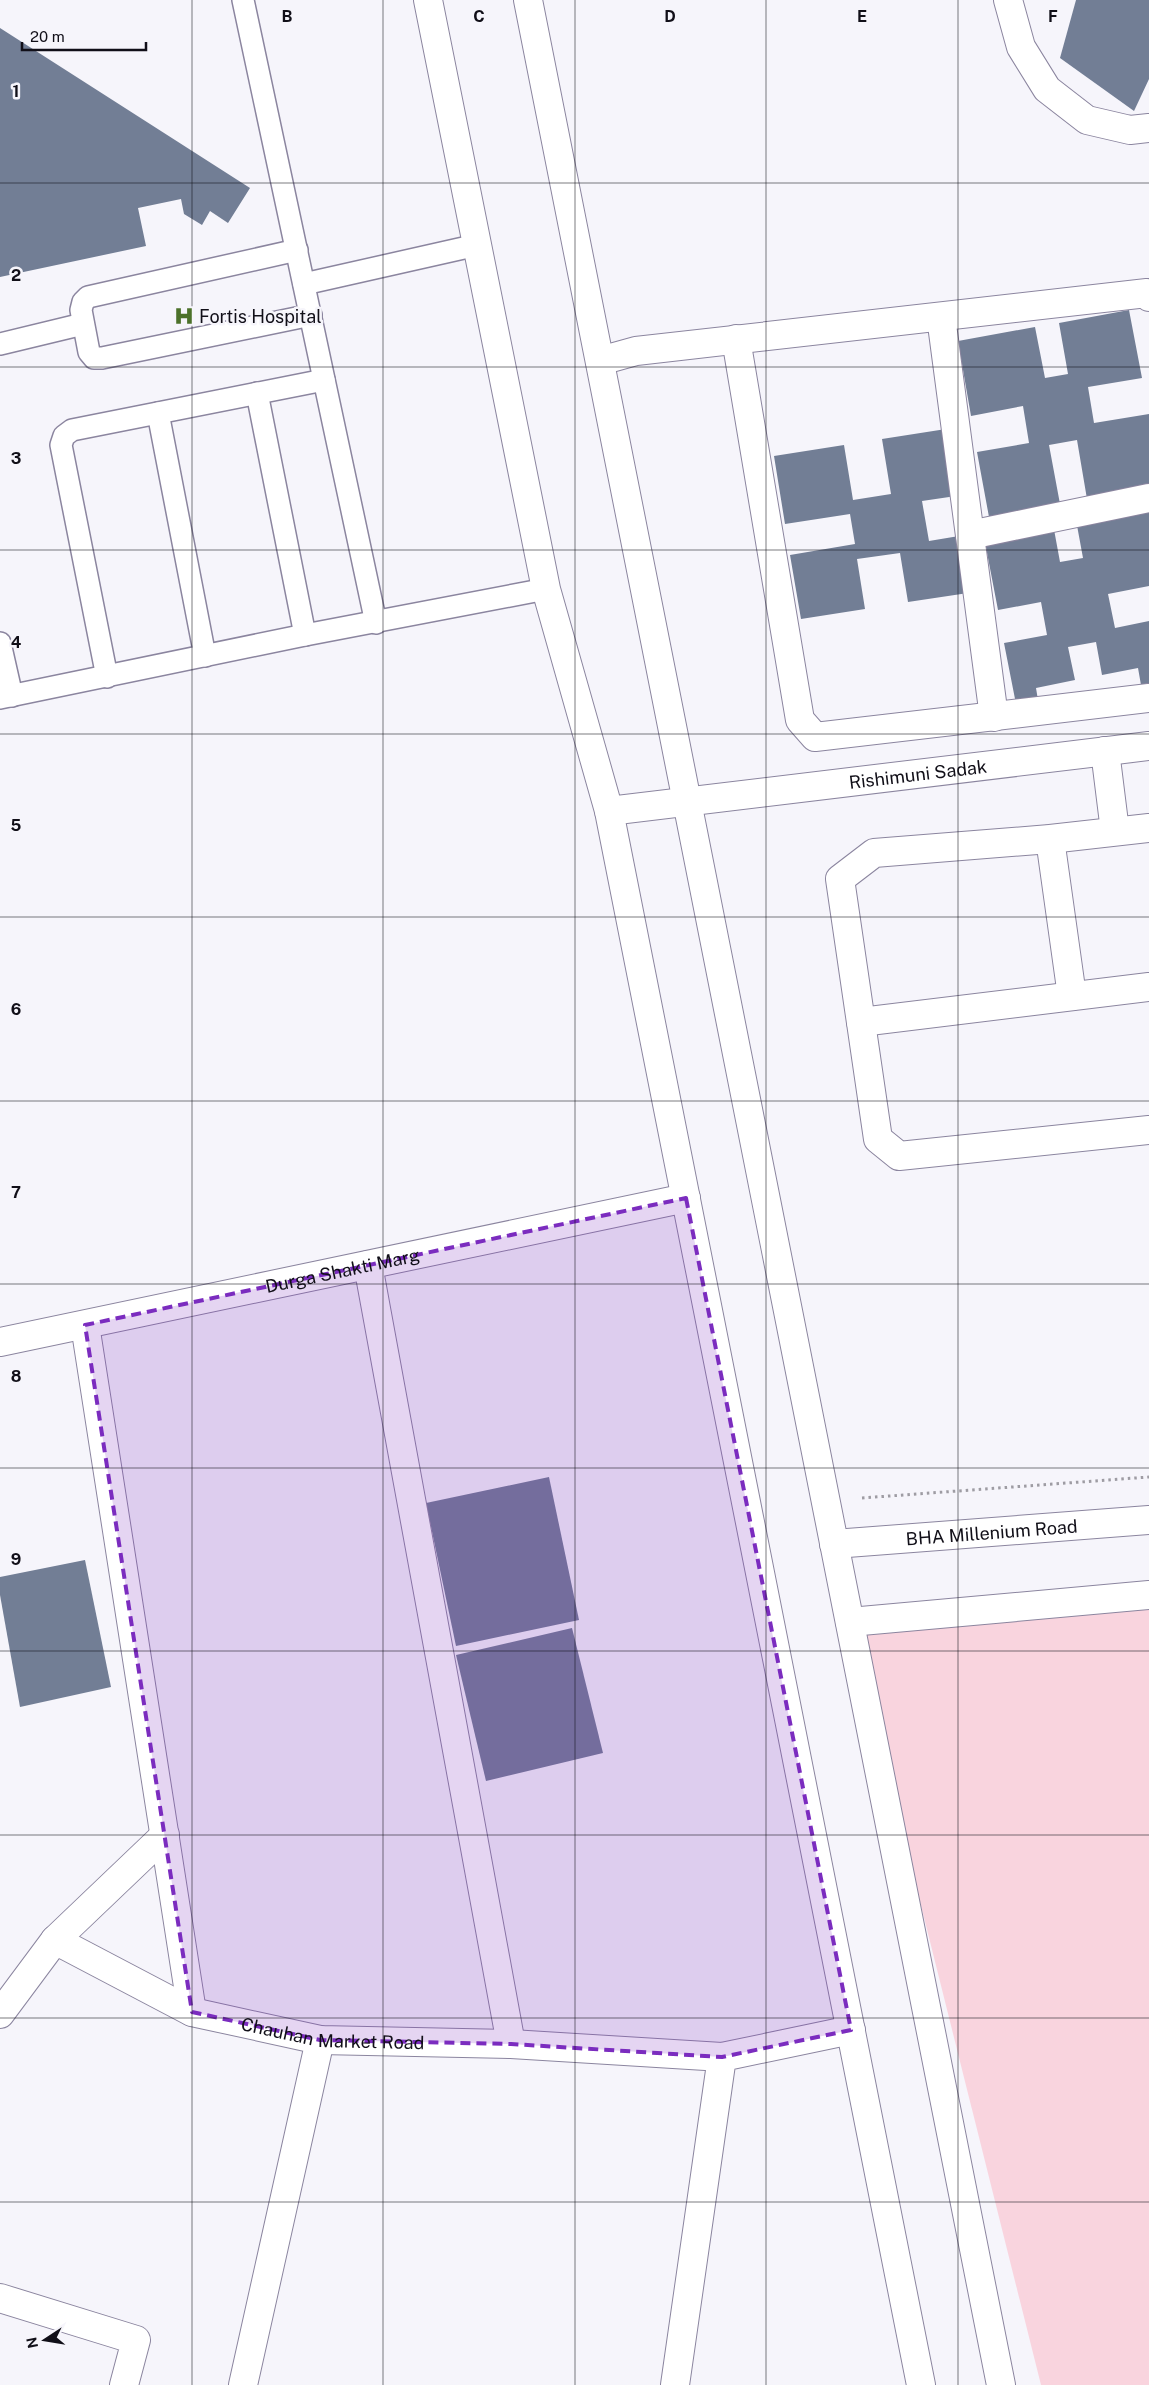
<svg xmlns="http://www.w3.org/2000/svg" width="1149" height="2385" viewBox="0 0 1149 2385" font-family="'Public Sans',sans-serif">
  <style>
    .green { fill: #f9d4de }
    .building { fill: #727e95 }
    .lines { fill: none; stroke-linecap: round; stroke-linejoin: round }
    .service-casing { stroke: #8b859f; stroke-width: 24 }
    .minor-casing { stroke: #8b859f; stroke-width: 30 }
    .tertiary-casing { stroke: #8b859f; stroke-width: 30 }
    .path { stroke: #9e9ca3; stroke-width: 3; stroke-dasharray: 2.5 4; stroke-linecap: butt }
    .service { stroke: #fff; stroke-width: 21 }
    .minor { stroke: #fff; stroke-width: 28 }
    .tertiary { stroke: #fff; stroke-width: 28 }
    .marked { fill: #7b2cbf; fill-opacity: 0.2; stroke: #7b2cbf; stroke-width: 4; stroke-dasharray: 10 6; stroke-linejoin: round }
    .grid { fill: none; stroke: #110f18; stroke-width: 1; stroke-opacity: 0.55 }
    .labels { text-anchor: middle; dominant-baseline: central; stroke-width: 5; stroke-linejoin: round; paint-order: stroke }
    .poi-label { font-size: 18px; fill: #110f18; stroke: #f6f5fb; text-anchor: start }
    .street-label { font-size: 18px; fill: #110f18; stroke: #f6f5fb }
    .grid-label { font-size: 16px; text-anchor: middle; font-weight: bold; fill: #110f18; stroke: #f6f5fb; stroke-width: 5; stroke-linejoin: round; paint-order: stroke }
  </style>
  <rect width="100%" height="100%" fill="#f6f5fb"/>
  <!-- green -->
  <path class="green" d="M1149 1596V2385H1041L850 1622Z"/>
  <!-- building -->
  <g class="building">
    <path d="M1076 0H1149V79L1134 111 1060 58Z"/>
    <path d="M0 28 250 188 228 223 210 211 202 225 184 214 181 199 138 208 146 246 0 277Z"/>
    <path d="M1129 310 1142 378 1088 387 1094 423 1149 414V488L1087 499 1077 440 1049 445 1060 504 989 517 977 452 1029 443 1023 406 971 416 958 341 1035 327 1045 378 1068 374 1059 323Z"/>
    <path d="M946 429 956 496 922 501 929 541 959 536 968 593 908 602 900 553 857 559 865 609 801 619 790 555 855 544 850 514 785 524 774 456 844 445 853 500 891 494 882 439Z"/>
    <path d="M1149 505V586L1108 594 1115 628 1149 621V683L1141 685 1138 668 1102 675 1096 642 1068 647 1075 680 1036 688 1038 700 1016 704 1004 643 1047 635 1041 602 998 610 984 537 1053 524 1060 562 1083 558 1076 520Z"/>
    <path d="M549 1477 579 1620 456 1646 426 1503Z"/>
    <path d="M85 1560 111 1687 20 1707 0 1595V1577Z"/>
    <path d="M572 1628 603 1753 486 1781 456 1655Z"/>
  </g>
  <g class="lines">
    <defs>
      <g id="service">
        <path d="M243 0 376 623"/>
        <path d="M297 250 88 297 83 302 81 310 89 352 94 358H102L311 315"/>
        <path d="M304 284 477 245"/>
        <path d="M0 344 83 324"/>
        <path d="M257 393 305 635"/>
        <path d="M158 413 205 656"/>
        <path d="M0 643 12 696"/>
        <path d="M107 677 61 445 64 436 72 430 324 380"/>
        <path d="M0 698 305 635 546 589"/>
      </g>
      <g id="minor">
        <path d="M1008 0 1021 47 1047 89 1087 120 1130 130 1149 128"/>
        <path d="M941 317 994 717"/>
        <path d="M736 339 800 720 815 737 1149 698"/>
        <path d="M600 361 636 351 1147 293 1149 297"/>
        <path d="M970 535 1149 498"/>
        <path d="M1105 751 1115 831"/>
        <path id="s1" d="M609 811 1149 746"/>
        <path d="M1149 828 1050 839 874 853 840 879 878 1139 899 1156 1149 1130"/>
        <path d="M1050 839 1072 996"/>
        <path d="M861 1022 1149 987"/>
        <path d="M368 1265 511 2044"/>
        <path d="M85 1325 192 2012"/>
        <path id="s2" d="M0 1342 686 1198"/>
        <path id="s3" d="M834 1544 1149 1520"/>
        <path d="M850 1622 1149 1595"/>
        <path d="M55 1940 165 1835"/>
        <path id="s4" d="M0 2014 55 1940 192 2012 320 2040 511 2044 722 2057"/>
        <path d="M0 2298 136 2340 124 2385"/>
        <path d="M243 2385 320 2040"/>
        <path d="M675 2385 722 2057 851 2030"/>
      </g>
      <g id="tertiary">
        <path d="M428 0 546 589 609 811 921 2385"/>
        <path d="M528 0 1001 2385"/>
      </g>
    </defs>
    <!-- service casing -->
    <use href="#service" class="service-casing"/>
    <!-- minor casing -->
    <use href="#minor" class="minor-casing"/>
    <!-- tertiary casing -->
    <use href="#tertiary" class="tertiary-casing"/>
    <!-- path -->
    <path class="path" d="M862 1498 1149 1477"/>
    <!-- service -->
    <use href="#service" class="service"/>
    <!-- minor -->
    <use href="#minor" class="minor"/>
    <!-- tertiary -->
    <use href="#tertiary" class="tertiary"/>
  </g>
  <!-- marked area -->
  <path class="marked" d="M686 1198 851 2030 722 2057 511 2044 320 2040 192 2012 85 1325Z"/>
  <!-- grid -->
  <path class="grid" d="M192 0V2385M383 0V2385M575 0V2385M766 0V2385M958 0V2385M0 183H1149M0 367H1149M0 550H1149M0 734H1149M0 917H1149M0 1101H1149M0 1284H1149M0 1468H1149M0 1651H1149M0 1835H1149M0 2018H1149M0 2202H1149"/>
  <!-- icons -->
  <defs>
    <symbol id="hospital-bare" viewBox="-9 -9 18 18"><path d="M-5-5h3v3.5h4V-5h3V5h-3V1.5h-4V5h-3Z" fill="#4c712a" stroke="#f6f5fb" stroke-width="2.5" paint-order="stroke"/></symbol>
  </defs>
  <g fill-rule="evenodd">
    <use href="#hospital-bare" x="170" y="302" width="28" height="28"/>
  </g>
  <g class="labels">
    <!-- poi labels -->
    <g class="poi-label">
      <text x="199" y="316">Fortis Hospital</text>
    </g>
    <!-- street labels -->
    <g class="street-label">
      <text stroke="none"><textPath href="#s1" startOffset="311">Rishimuni Sadak</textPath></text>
      <text stroke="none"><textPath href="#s2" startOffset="350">Durga Shakti Marg</textPath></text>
      <text stroke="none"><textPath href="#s3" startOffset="158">BHA Millenium Road</textPath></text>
      <text stroke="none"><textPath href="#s4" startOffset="390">Chauhan Market Road</textPath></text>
    </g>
  </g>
  <g class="grid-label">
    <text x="287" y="22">B</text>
    <text x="479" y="22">C</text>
    <text x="670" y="22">D</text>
    <text x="862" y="22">E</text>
    <text x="1053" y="22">F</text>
    <text x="16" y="97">1</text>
    <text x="16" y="281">2</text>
    <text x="16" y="464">3</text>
    <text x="16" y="648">4</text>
    <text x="16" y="831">5</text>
    <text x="16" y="1015">6</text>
    <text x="16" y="1198">7</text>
    <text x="16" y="1382">8</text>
    <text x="16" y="1565">9</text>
  </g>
  <!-- north arrow -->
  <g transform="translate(45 2340) rotate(258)" stroke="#f6f5fb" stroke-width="4" paint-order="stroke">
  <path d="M0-4L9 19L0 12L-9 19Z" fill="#110f18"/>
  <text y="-8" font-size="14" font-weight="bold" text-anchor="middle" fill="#110f18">N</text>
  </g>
  <!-- scale -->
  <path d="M22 42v8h124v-8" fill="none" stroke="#110f18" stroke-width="2.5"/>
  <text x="30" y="42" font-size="15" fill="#110f18" stroke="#f6f5fb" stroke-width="4" paint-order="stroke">20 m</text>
</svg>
